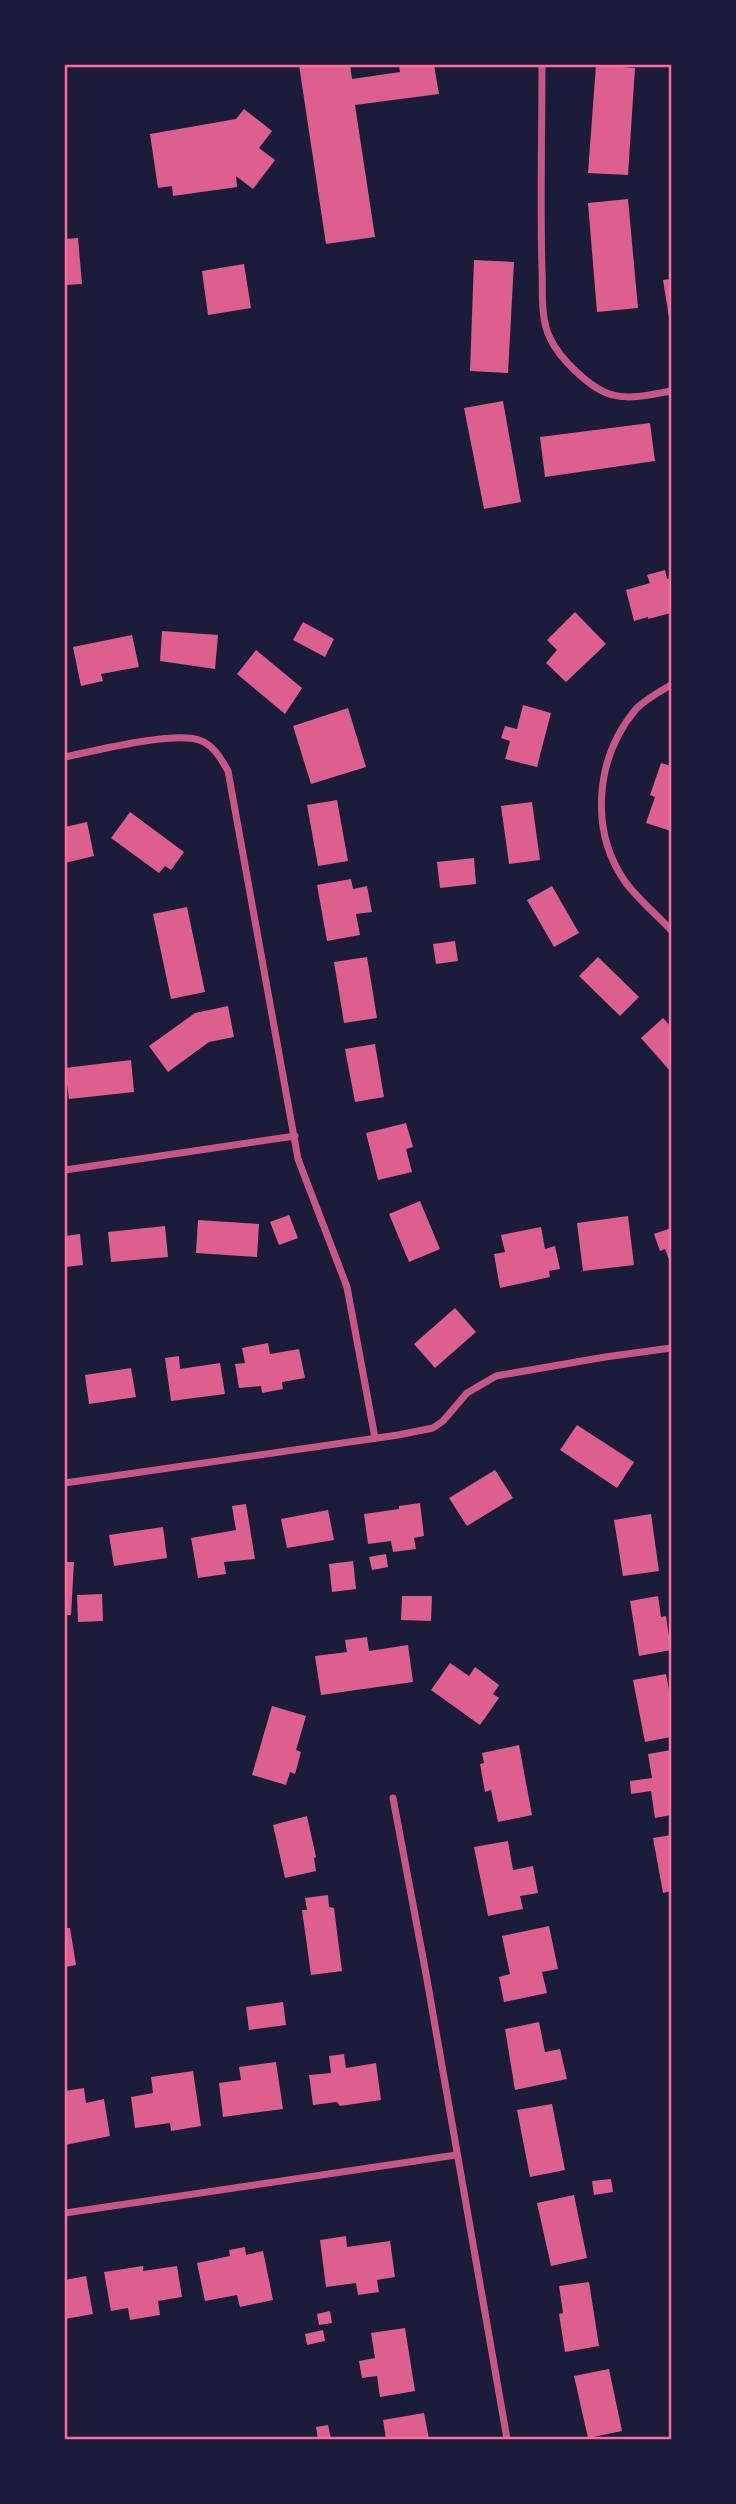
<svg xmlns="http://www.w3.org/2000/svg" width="736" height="2504" viewBox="0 0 736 2504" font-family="'Exo 2',sans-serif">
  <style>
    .building { fill: #dd5f8e }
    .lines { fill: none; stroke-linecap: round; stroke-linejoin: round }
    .minor { stroke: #c65784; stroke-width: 7 }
    .neatline { fill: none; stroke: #ff6b9d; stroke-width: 2.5 }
  </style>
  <rect width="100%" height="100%" fill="#1b1b3a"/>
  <!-- building -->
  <g class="building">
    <path d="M299 65H350L352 79 400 72 399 65H434L439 94 355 105 375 237 326 244Z"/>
    <path d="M596 65 635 68 628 175 588 173Z"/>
    <path d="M244 109 272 131 259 148 275 160 253 189 236 176 237 187 173 196 172 186 158 188 150 134 236 119Z"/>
    <path d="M628 199 638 308 597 312 588 203Z"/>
    <path d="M78 238 82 284 65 285V239Z"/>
    <path d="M474 260 514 262 508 373 470 371Z"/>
    <path d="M244 264 251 308 208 315 202 271Z"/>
    <path d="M671 279V324H670L663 280Z"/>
    <path d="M503 401 521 502 484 509 464 408Z"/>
    <path d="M650 423 655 461 545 477 540 437Z"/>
    <path d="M665 570 667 579 671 578V613L648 619V617L634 621 626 590 650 583 647 575Z"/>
    <path d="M575 612 606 644 566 682 546 663 557 650 547 640Z"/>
    <path d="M303 622 334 639 325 657 293 640Z"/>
    <path d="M162 631 218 635 215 669 160 661Z"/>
    <path d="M132 635 139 667 101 674 103 681 81 686 73 647Z"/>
    <path d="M256 650 302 688 285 714 237 674Z"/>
    <path d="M523 705 551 713 537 767 505 759 510 741 501 738 505 726 517 729Z"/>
    <path d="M348 708 366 767 311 784 293 726Z"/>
    <path d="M661 763 671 766V831L646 823 655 797 650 795Z"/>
    <path d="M337 800 348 861 318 866 307 805Z"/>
    <path d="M532 802 540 860 509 864 501 806Z"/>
    <path d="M130 812 184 852 171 870 165 866 159 873 111 838Z"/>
    <path d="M87 822 94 856 65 863V827Z"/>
    <path d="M474 858 476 884 440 888 437 862Z"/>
    <path d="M351 879 353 889 367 886 372 912 356 914 360 935 327 941 317 885Z"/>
    <path d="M552 886 579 933 554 947 527 900Z"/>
    <path d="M187 907 205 992 171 999 153 914Z"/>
    <path d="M455 941 458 961 436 964 433 944Z"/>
    <path d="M367 957 377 1018 344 1023 334 962Z"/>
    <path d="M598 957 639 997 620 1016 579 976Z"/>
    <path d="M228 1006 234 1037 209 1042 168 1072 149 1046 195 1013Z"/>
    <path d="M663 1018 671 1027V1072L641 1038Z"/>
    <path d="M375 1044 384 1097 355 1102 345 1049Z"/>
    <path d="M131 1060 134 1092 69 1099 65 1068Z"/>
    <path d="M406 1123 413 1147 406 1149 412 1172 378 1180 366 1133Z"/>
    <path d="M420 1201 440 1249 409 1262 389 1214Z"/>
    <path d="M289 1215 298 1238 279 1245 270 1222Z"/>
    <path d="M628 1216 634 1265 583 1271 577 1223Z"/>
    <path d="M198 1220 259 1224 257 1257 196 1253Z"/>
    <path d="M165 1226 168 1257 111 1262 108 1232Z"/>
    <path d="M541 1227 545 1249 555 1246 560 1269 549 1271 550 1277 500 1288 494 1254 505 1252 501 1235Z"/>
    <path d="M671 1228V1265L665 1249 660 1251 654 1234Z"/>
    <path d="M80 1234 83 1265 65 1267V1236Z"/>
    <path d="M455 1308 476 1332 435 1368 414 1344Z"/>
    <path d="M268 1343 270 1354 299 1349 305 1378 282 1382 283 1389 262 1393 261 1386 239 1388 235 1364 245 1363 242 1348Z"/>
    <path d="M179 1356 180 1369 220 1363 225 1394 171 1401 165 1358Z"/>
    <path d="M131 1368 136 1397 89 1404 85 1375Z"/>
    <path d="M577 1425 634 1462 617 1488 560 1450Z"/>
    <path d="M495 1470 513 1498 467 1526 449 1498Z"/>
    <path d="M420 1503 424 1536 414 1538 416 1549 393 1552 391 1541 368 1544 364 1514 399 1509V1506Z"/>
    <path d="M246 1504 255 1559 224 1562 226 1574 198 1578 191 1538 236 1530 232 1506Z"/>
    <path d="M328 1510 334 1540 287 1548 281 1519Z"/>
    <path d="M651 1514 659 1571 623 1576 614 1520Z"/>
    <path d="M163 1527 167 1558 114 1566 109 1535Z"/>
    <path d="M386 1554 388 1567 372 1570 369 1557Z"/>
    <path d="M353 1561 356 1589 332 1592 329 1564Z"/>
    <path d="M65 1562H74L71 1615H65Z"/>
    <path d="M102 1594 103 1621 78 1622 77 1595Z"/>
    <path d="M402 1596H432L431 1621 401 1620Z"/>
    <path d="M658 1596 661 1617 666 1616 671 1650 639 1656 630 1601Z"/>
    <path d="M367 1637 369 1651 408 1645 413 1682 321 1695 315 1656 347 1652 345 1640Z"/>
    <path d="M450 1663 469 1676 475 1667 499 1685 493 1694 499 1698 480 1725 431 1690Z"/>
    <path d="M666 1674 671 1700V1737L645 1742 633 1680Z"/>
    <path d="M272 1706 306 1716 296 1750 301 1752 295 1774 290 1772 286 1785 252 1775Z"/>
    <path d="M519 1745 532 1815 498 1822 491 1790 485 1792 480 1764 484 1763 482 1753Z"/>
    <path d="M671 1750V1815L655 1818 651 1791 631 1794 630 1781 652 1778 648 1754Z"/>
    <path d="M307 1816 316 1857 314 1858 316 1871 285 1878 273 1825Z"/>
    <path d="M671 1835V1891L663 1893 653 1838Z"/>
    <path d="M508 1841 513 1870 533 1866 538 1893 520 1896 523 1909 488 1916 474 1847Z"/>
    <path d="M328 1895 329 1907 334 1908 342 1971 311 1975 302 1910H307L305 1898Z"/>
    <path d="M549 1926 558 1969 542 1972 547 1993 504 2002 499 1977 510 1974 502 1936Z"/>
    <path d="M65 1928H70L76 1965 65 1967Z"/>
    <path d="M283 2002 286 2025 249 2030 246 2007Z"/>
    <path d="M539 2022 545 2052 560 2049 567 2079 515 2090 505 2029Z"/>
    <path d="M344 2054 346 2068 376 2063 381 2100 340 2106 337 2102 313 2105 309 2075 331 2073 329 2056Z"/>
    <path d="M276 2062 283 2109 223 2117 219 2083 241 2080 239 2067Z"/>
    <path d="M193 2071 201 2126 171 2131 170 2123 135 2128 131 2097 153 2093 151 2077Z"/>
    <path d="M84 2088 86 2103 104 2099 110 2136 65 2145V2091Z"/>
    <path d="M552 2104 565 2170 530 2177 517 2110Z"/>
    <path d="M611 2179 613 2192 594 2195 592 2181Z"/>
    <path d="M574 2195 587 2258 551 2266 537 2203Z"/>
    <path d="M346 2236 347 2247 390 2241 395 2277 377 2280 379 2292 358 2295 356 2283 326 2287 320 2240Z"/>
    <path d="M245 2247 246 2255 263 2251 273 2300 240 2307 237 2295 205 2301 197 2263 230 2256 229 2250Z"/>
    <path d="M143 2266V2271L177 2266 182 2297 158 2301 160 2315 130 2320 128 2308 111 2311 104 2272Z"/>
    <path d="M86 2276 93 2314 65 2319V2280Z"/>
    <path d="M589 2282 599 2346 565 2352 559 2314 563 2313 559 2286Z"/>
    <path d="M330 2311 332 2323 319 2325 317 2314Z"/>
    <path d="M405 2328 415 2391 380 2397 377 2376 362 2378 359 2361 375 2358 371 2333Z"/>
    <path d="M323 2330 325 2341 307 2345 305 2334Z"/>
    <path d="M609 2369 622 2431 588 2438 574 2376Z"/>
    <path d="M424 2413 429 2439H386L383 2420Z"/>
    <path d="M328 2425 331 2439H318L316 2427Z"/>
  </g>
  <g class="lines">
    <!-- minor -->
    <g class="minor">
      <path d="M542 65C542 133 540 201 542 269 543 291 540 318 550 338 559 358 591 390 613 395 631 400 653 394 671 391"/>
      <path d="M671 685C659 692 646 699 636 709 595 758 589 831 626 883 639 900 657 915 671 930"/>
      <path d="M65 757C94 751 174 731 199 740 214 745 221 759 228 771L298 1159 347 1287 375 1438"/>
      <path d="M65 1170 295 1136"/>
      <path d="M65 1483 398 1435 433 1428 443 1421 467 1393 496 1376 605 1357 671 1348"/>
      <path d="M393 1798 426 1974 507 2439"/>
      <path d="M65 2213 456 2155"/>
    </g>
  </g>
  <!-- border -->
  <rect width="736" height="2504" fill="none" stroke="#1b1b3a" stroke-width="133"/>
  <rect x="66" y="66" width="604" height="2372" class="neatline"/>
</svg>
